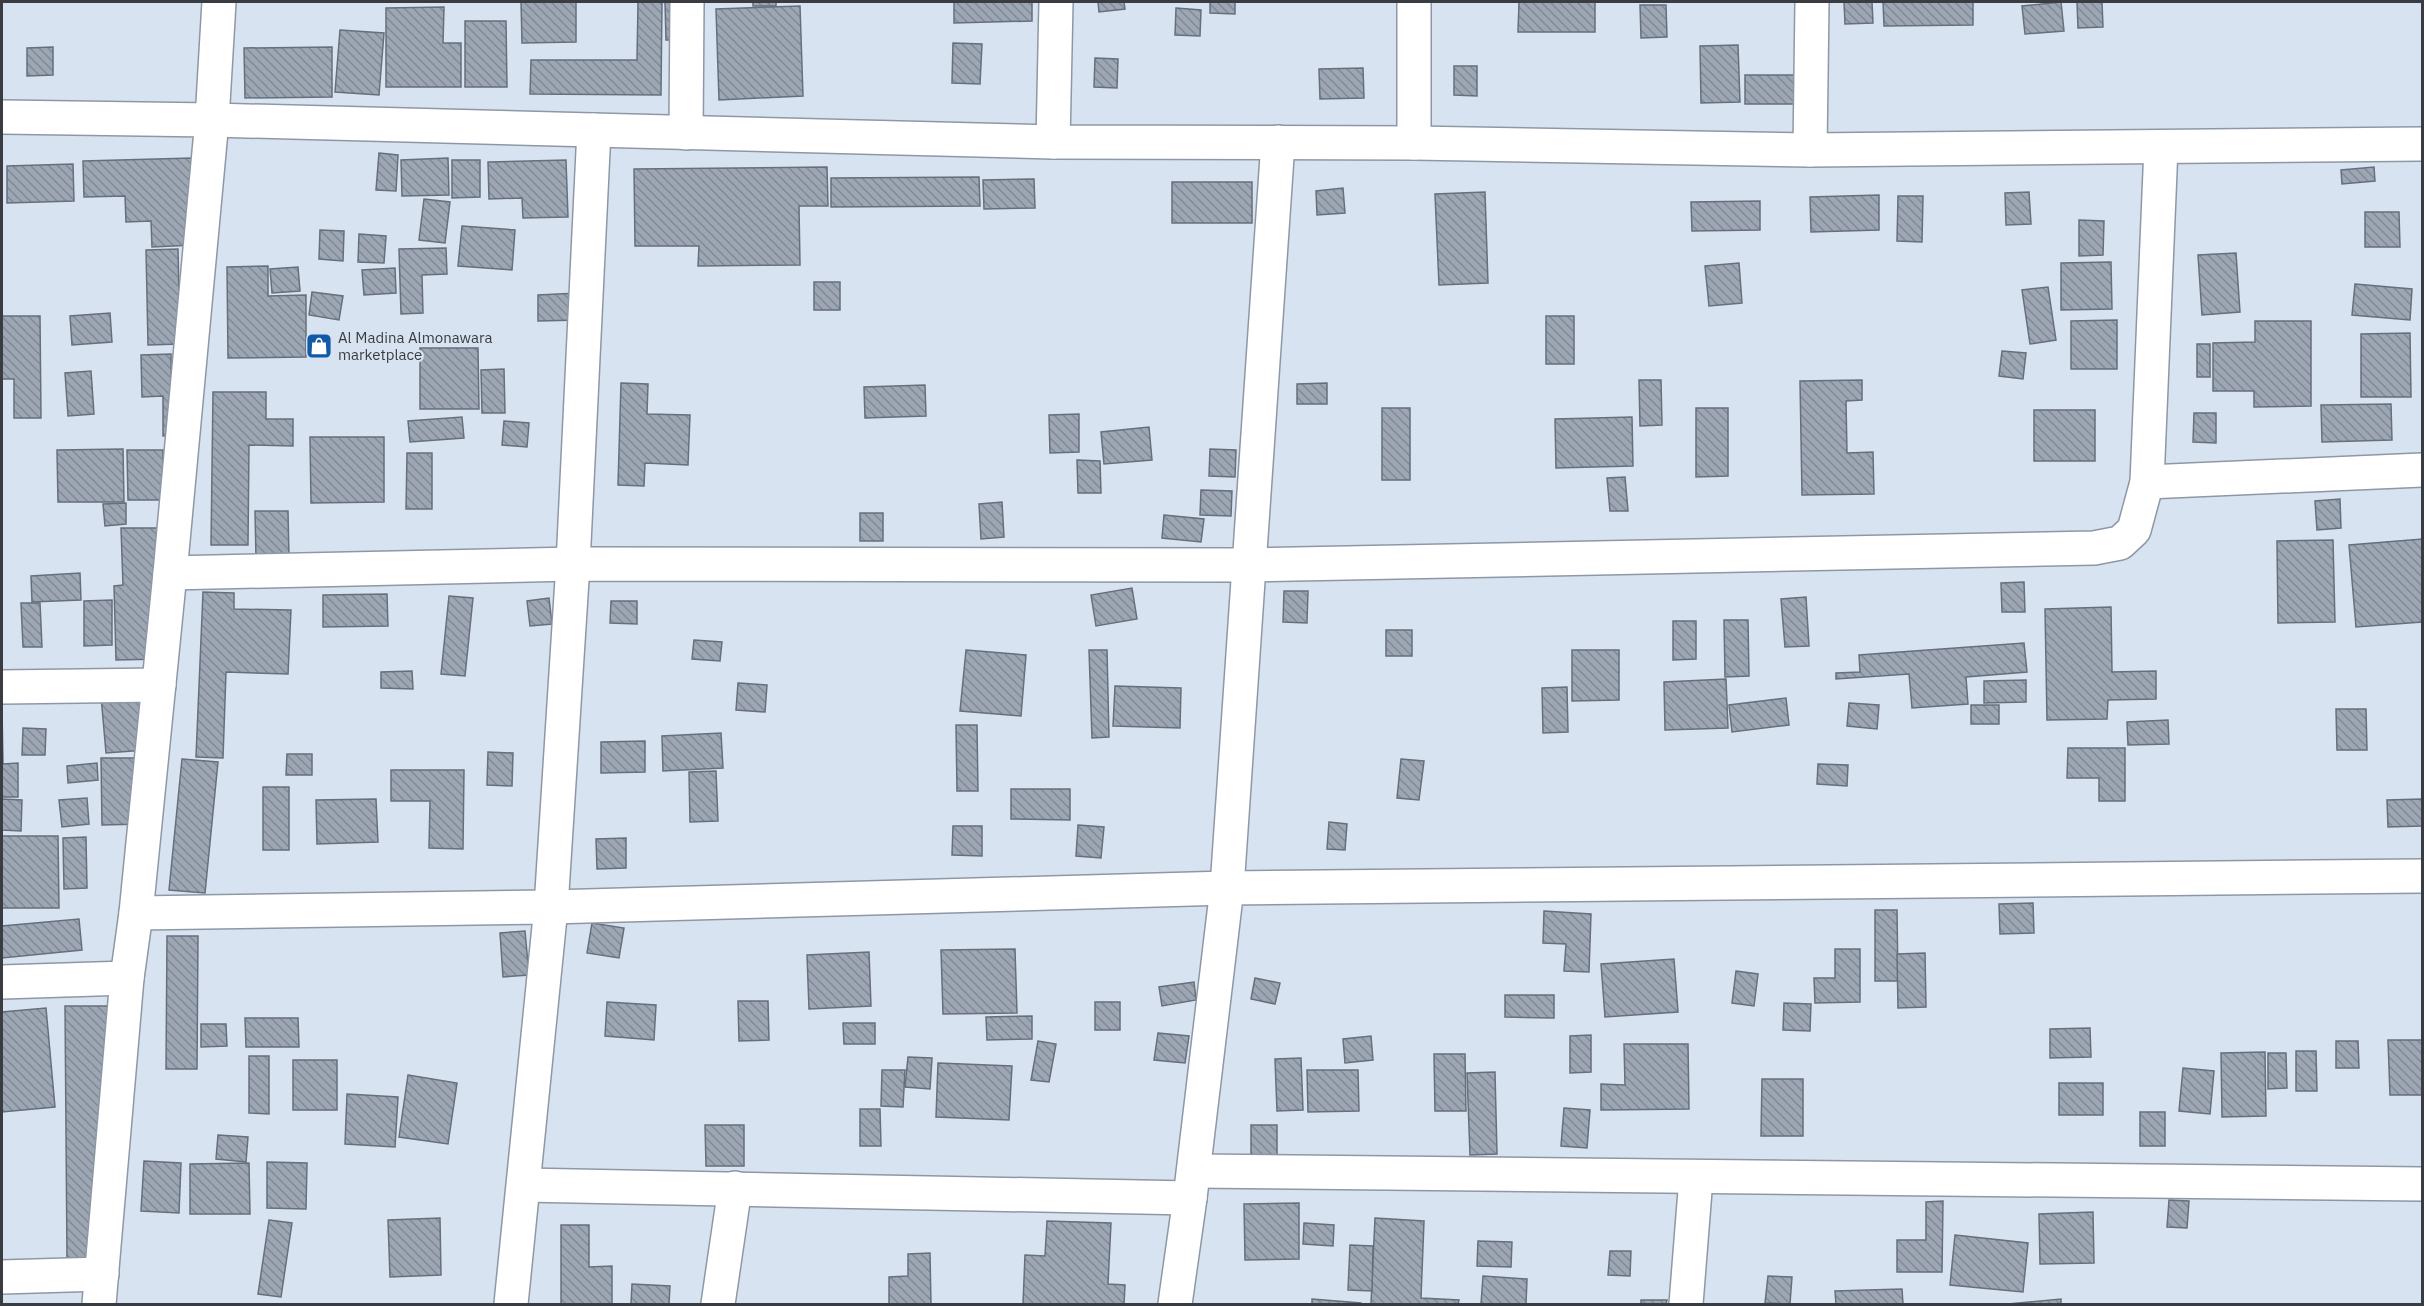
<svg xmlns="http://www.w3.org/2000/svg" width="2424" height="1306" viewBox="0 0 2424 1306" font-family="'IBM Plex Sans',sans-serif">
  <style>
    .building { fill: url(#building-back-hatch); stroke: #666f7c; stroke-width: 1.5 }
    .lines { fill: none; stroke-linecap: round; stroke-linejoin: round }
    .minor-casing { stroke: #8e98a5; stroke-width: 36 }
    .minor { stroke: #fff; stroke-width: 33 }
    .labels { text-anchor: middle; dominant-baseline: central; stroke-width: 4.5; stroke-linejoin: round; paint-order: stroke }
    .poi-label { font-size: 15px; fill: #393d42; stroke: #d8e3f1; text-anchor: start }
  </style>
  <defs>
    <pattern id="building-back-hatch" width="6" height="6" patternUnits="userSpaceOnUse" patternTransform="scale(1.5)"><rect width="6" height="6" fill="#9da7b4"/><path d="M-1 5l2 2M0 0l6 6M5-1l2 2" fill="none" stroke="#818994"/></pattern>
  </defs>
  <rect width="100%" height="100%" fill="#d8e3f1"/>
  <!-- building -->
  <g class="building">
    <path d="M521 2H576V42L522 43Z"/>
    <path d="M638 2H662L661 95 530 94 531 60H637Z"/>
    <path d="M665 2H682L683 40H666Z"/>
    <rect x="753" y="2" width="23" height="4"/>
    <path d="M954 2H1032V21L954 23Z"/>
    <path d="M1098 2H1124L1125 9 1099 12Z"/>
    <path d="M1210 2H1235V14L1210 13Z"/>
    <path d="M1519 2H1595V32H1518Z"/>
    <path d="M1844 2H1872L1873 23 1845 24Z"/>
    <path d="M1883 2H1973V25L1884 26Z"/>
    <path d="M2061 2 2064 31 2025 34 2022 6Z"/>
    <path d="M2077 2H2102L2103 27 2078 28Z"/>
    <path d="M1640 5H1666L1667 37 1641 38Z"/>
    <path d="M800 6 803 96 719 100 716 9Z"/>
    <path d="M444 7 443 43H461V87H386V8Z"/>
    <path d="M1176 8 1201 10 1200 36 1175 35Z"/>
    <path d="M465 21H506L507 87H465Z"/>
    <path d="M340 30 384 33 379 95 335 92Z"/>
    <path d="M953 43 982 44 980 84 952 83Z"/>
    <path d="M1738 45 1740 102 1701 103 1700 46Z"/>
    <path d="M53 47V75L27 76V48Z"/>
    <path d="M332 47V97L245 98 244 48Z"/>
    <path d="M1095 58 1118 59 1117 88 1094 87Z"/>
    <path d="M1454 66H1477V96L1454 95Z"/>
    <path d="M1363 68 1364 98 1320 99 1319 69Z"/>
    <rect x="1745" y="75" width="50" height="29"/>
    <path d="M379 153 398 155 396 191 376 190Z"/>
    <path d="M192 158 194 245 152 247 151 221 126 222 125 196 84 197 83 161Z"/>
    <path d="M448 158 449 195 402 196 401 160Z"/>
    <path d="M452 160H480V197L452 198Z"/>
    <path d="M566 160 568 217 523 218 522 198 489 199 488 162Z"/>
    <path d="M73 164 74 201 7 203V166Z"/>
    <path d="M827 167 828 206H799L800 265 698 266 699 246H635L634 169Z"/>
    <path d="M2374 167 2375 181 2342 184 2341 170Z"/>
    <path d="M979 177 980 206 831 207V178Z"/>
    <path d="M1034 179 1035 208 984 209 983 180Z"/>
    <rect x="1172" y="182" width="80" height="41"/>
    <path d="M1343 188 1345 213 1317 215 1316 191Z"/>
    <path d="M1485 192 1488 283 1439 285 1435 194Z"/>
    <path d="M2029 192 2031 224 2006 225 2005 193Z"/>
    <path d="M1879 195V230L1811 232 1810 197Z"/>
    <path d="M1898 196H1923L1922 242 1897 241Z"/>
    <path d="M424 199 450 202 445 243 419 240Z"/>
    <path d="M1760 201V230L1692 231 1691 202Z"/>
    <path d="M2365 212H2399L2400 247H2365Z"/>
    <path d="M2079 220 2104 221 2103 255 2079 256Z"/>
    <path d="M462 226 515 230 512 270 458 266Z"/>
    <path d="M320 230 344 231 343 261 319 259Z"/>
    <path d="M359 234 386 236 384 263 358 262Z"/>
    <path d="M446 248 447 274 422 275 423 313 401 314 399 249Z"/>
    <path d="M178 249 180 344 148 345 146 250Z"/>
    <path d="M2236 253 2240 312 2202 315 2198 255Z"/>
    <path d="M2111 262 2112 309 2061 310V263Z"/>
    <path d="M1739 263 1742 303 1709 306 1705 266Z"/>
    <path d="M268 266V296L306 295V357L228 358 227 267Z"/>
    <path d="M298 267 300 291 272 293 270 269Z"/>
    <path d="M395 268 396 293 364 295 362 270Z"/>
    <rect x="814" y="282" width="26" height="28"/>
    <path d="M2355 284 2412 289 2410 320 2352 315Z"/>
    <path d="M2048 287 2056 340 2030 344 2022 290Z"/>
    <path d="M312 292 343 296 339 320 309 315Z"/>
    <path d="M578 293 579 320 538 321V295Z"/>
    <path d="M110 313 112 342 72 345 70 316Z"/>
    <path d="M2 316H40L41 418H14V379H2Z"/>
    <rect x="1546" y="316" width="28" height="48"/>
    <path d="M2117 320V369H2071V321Z"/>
    <path d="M2255 321H2311V406L2254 407V391H2213V343L2255 342Z"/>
    <path d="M2410 333 2411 397H2361V334Z"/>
    <rect x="2197" y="344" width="13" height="33"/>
    <path d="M420 348H478L479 409H420Z"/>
    <path d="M2002 351 2026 353 2023 379 1999 376Z"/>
    <path d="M171 354 172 435 163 436V396L142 397 141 355Z"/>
    <path d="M504 369 505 413H482L481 370Z"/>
    <path d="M91 371 94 414 68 416 65 373Z"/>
    <path d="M1639 380H1661L1662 425 1640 426Z"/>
    <path d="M1862 380V400L1846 401 1847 453 1873 452 1874 494 1802 495 1800 381Z"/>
    <path d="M621 383 648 384 647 414 690 415 688 465 645 463 644 486 618 485Z"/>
    <path d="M1327 383V404H1297V384Z"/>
    <path d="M925 385 926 416 865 418 864 387Z"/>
    <path d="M213 392H266V419H293V446L249 445 248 545H211Z"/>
    <path d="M2391 404 2392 440 2322 442 2321 405Z"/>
    <rect x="1382" y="408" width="28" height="72"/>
    <path d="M1696 408H1728V476L1696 477Z"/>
    <rect x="2034" y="410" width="61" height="51"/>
    <path d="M2194 413H2216V443L2193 442Z"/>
    <path d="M1079 414V452L1050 453 1049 415Z"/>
    <path d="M462 417 464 438 410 442 408 421Z"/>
    <path d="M1632 417 1633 466 1556 468 1555 419Z"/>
    <path d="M504 421 529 423 527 447 502 445Z"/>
    <path d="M1149 427 1152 460 1104 464 1101 432Z"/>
    <path d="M310 437H384V502L311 503Z"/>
    <path d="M123 449 124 502H58L57 450Z"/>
    <path d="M1210 449 1236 450 1235 477 1209 476Z"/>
    <path d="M127 450H163V500H128Z"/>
    <path d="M407 453H432V509H406Z"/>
    <path d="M1077 460 1100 461 1101 493H1078Z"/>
    <path d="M1625 477 1628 511H1610L1607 478Z"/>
    <path d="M1201 490 1232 491 1231 516 1200 515Z"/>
    <path d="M2340 499 2341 528 2317 530 2315 501Z"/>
    <path d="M1002 502 1004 537 981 539 979 504Z"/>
    <path d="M126 503V524L105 526 103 504Z"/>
    <path d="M255 511H288L289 559H256Z"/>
    <rect x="860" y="513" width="23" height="28"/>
    <path d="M1164 515 1204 519 1201 542 1162 538Z"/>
    <path d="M121 528H157L161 659 116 660 114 586 123 585Z"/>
    <path d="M2422 539V622L2356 627 2349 545Z"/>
    <path d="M2333 540 2335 622 2278 623 2277 541Z"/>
    <path d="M80 573 81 600 32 602 31 576Z"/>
    <path d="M2024 582 2025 612H2002L2001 583Z"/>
    <path d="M1132 588 1137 619 1096 626 1091 595Z"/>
    <path d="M1284 591H1308L1307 623 1283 622Z"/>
    <path d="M203 592 234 593V609L291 610 288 674 226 672 223 758 196 757Z"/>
    <path d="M387 594 388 626 323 627V595Z"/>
    <path d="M449 596 473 598 465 676 441 674Z"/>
    <path d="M1806 597 1809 646 1785 647 1781 599Z"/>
    <path d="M549 598 552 624 530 626 527 601Z"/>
    <path d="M112 600V645L84 646V601Z"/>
    <path d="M611 601H637V624L610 623Z"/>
    <path d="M21 603H40L42 647H23Z"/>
    <path d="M2111 607 2112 672 2156 671V699L2108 700 2107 719 2047 720 2045 609Z"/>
    <path d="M1724 620H1748L1749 676 1725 677Z"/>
    <path d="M1673 621H1696V659L1673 660Z"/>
    <rect x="1386" y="630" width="26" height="26"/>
    <path d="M694 640 722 642 720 661 692 659Z"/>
    <path d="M2024 643 2027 672 1966 677 1968 704 1912 708 1909 674 1836 679V673L1860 672 1859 655Z"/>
    <path d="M966 650 1026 655 1021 716 960 711Z"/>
    <path d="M1089 650H1107L1109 737 1092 738Z"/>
    <path d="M1572 650H1619V700L1572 701Z"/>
    <path d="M412 671 413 689 381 688V672Z"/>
    <path d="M1726 679 1728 728 1665 730 1664 682Z"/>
    <path d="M2026 680V702L1984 703V681Z"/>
    <path d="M738 683 767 685 765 712 736 710Z"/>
    <path d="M1115 686 1181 688 1180 728 1113 726Z"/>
    <path d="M1567 687 1568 732 1543 733 1542 688Z"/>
    <path d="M141 693 146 750 106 753 101 696Z"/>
    <path d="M1786 698 1789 725 1732 732 1729 705Z"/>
    <path d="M1849 703 1879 705 1877 729 1847 726Z"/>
    <rect x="1971" y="705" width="28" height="19"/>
    <path d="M2336 709H2366L2367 750H2337Z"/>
    <path d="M2 710 3 764 18 763V797H2Z"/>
    <path d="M2168 720 2169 744 2128 745 2127 722Z"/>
    <path d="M956 725H977L978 791H957Z"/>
    <path d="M23 728 46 729 45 755H22Z"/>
    <path d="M721 733 723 768 663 771 662 736Z"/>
    <path d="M645 741V772L601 773V742Z"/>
    <path d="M2068 748H2125V801H2099V778H2067Z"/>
    <path d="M488 752 513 753 512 786 487 785Z"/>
    <path d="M287 754H312V775H286Z"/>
    <path d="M101 758H142V824L102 825Z"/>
    <path d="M182 759 218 762 205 893 169 890Z"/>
    <path d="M1401 759 1424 761 1419 800 1397 798Z"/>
    <path d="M97 763 98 780 68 783 67 766Z"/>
    <path d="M1818 764 1848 765 1847 786 1817 784Z"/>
    <path d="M391 770H464L463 849 429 848 430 801H391Z"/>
    <path d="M716 771 718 821 690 822 689 772Z"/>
    <rect x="263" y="787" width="26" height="63"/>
    <path d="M1011 789H1070V820L1011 819Z"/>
    <path d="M87 798 89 824 62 827 59 800Z"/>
    <path d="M2 799 22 800 21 831 2 830Z"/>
    <path d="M376 799 378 842 317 844 316 800Z"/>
    <path d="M2422 799V826L2388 827 2387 800Z"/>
    <path d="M1329 822 1347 824 1345 850 1327 849Z"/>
    <path d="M1078 825 1104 827 1101 858 1076 856Z"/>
    <path d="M953 826H982V856L952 855Z"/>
    <path d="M2 836H58L59 908H2Z"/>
    <path d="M86 837 87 888 64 889 63 838Z"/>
    <path d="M626 838V868L597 869 596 839Z"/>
    <path d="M2033 903 2034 933 2000 934 1999 904Z"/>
    <path d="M1875 910H1897L1898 981H1875Z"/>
    <path d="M1544 911 1591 914 1589 972 1564 971 1566 944 1543 943Z"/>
    <path d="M79 919 82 950 2 958V926Z"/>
    <path d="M592 923 624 928 619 958 587 953Z"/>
    <path d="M525 931 529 975 503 977 500 933Z"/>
    <path d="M167 936H198L197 1069H166Z"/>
    <path d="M1015 949 1017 1013 943 1014 941 950Z"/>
    <path d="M1835 949H1860V1002L1815 1003 1814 978H1835Z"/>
    <path d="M869 952 871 1006 809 1009 807 955Z"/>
    <path d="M1925 953 1926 1007 1898 1008 1897 954Z"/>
    <path d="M1674 959 1678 1012 1605 1017 1601 964Z"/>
    <path d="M1736 971 1758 974 1754 1006 1732 1003Z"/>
    <path d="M1255 978 1280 983 1275 1004 1251 999Z"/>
    <path d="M1194 982 1196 1000 1162 1006 1159 987Z"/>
    <path d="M1505 995H1554V1018L1505 1017Z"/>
    <path d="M738 1001H768L769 1040 739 1041Z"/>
    <path d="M607 1002 656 1005 654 1040 605 1036Z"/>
    <rect x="1095" y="1002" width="25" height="28"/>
    <path d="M1784 1003 1811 1004 1810 1031 1783 1030Z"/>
    <path d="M65 1006H108L110 1259H67Z"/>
    <path d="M46 1008 55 1107 2 1112V1012Z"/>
    <path d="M1032 1016V1039L987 1040 986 1017Z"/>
    <path d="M245 1018H298L299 1047H246Z"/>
    <path d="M843 1023H875V1044H844Z"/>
    <path d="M201 1024H226L227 1046 201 1047Z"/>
    <path d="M2090 1028 2091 1057 2050 1058V1029Z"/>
    <path d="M1158 1033 1189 1036 1185 1063 1154 1060Z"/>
    <path d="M1591 1035V1072L1570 1073V1036Z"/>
    <path d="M1371 1036 1373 1060 1345 1063 1343 1039Z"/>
    <path d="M2388 1040H2422V1095H2390Z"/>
    <path d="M1038 1041 1056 1044 1049 1082 1031 1080Z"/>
    <path d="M2336 1041H2358L2359 1068H2336Z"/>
    <path d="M1624 1044H1688L1689 1109 1601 1110V1084L1625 1085Z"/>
    <path d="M2296 1051H2316L2317 1091H2296Z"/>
    <path d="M2265 1052 2266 1116 2222 1117 2221 1053Z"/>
    <path d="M2268 1053H2286L2287 1088 2268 1089Z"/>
    <path d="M1434 1054H1465L1466 1111H1435Z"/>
    <path d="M249 1056H269V1114L249 1113Z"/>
    <path d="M908 1057 932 1058 930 1089 905 1087Z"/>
    <path d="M1301 1058 1303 1110 1277 1111 1275 1059Z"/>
    <rect x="293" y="1060" width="44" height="50"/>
    <path d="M938 1063 1012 1066 1009 1120 936 1117Z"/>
    <path d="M2183 1068 2214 1071 2210 1114 2179 1111Z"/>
    <path d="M882 1070H905L903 1107 881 1106Z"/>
    <path d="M1307 1070H1358L1359 1111 1308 1112Z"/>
    <path d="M1495 1072 1497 1154 1470 1155 1467 1073Z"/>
    <path d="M408 1075 457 1083 448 1144 399 1137Z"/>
    <path d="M1762 1079H1803V1136H1761Z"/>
    <rect x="2059" y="1083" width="44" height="32"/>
    <path d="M347 1094 398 1097 395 1147 345 1144Z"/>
    <path d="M1564 1108 1590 1110 1587 1148 1561 1146Z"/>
    <path d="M860 1109H880L881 1146H860Z"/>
    <rect x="2140" y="1112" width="25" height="34"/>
    <path d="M705 1125H744V1166H706Z"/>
    <rect x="1251" y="1125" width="26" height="30"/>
    <path d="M218 1135 248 1137 246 1162 216 1159Z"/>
    <path d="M144 1161 181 1163 179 1213 141 1211Z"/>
    <path d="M267 1162 307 1163 306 1209 267 1208Z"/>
    <path d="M249 1163 250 1214H190V1164Z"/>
    <path d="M2169 1200 2189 1201 2187 1228 2167 1227Z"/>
    <path d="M1943 1201 1942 1272H1897V1240H1926V1202Z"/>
    <path d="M1299 1203V1259L1245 1260 1244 1204Z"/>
    <path d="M2093 1212 2094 1263 2040 1264 2039 1214Z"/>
    <path d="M440 1218 441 1275 390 1277 388 1220Z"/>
    <path d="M1375 1218 1424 1221 1421 1298 1459 1300 1458 1304H1371Z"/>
    <path d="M269 1220 292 1223 281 1297 258 1294Z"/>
    <path d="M1047 1221 1111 1223 1108 1284 1125 1285 1124 1304H1023L1025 1255 1045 1256Z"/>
    <path d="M1304 1223 1334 1225 1333 1246 1303 1244Z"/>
    <path d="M561 1225H589V1267L612 1266V1304H561Z"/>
    <path d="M1955 1235 2028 1243 2023 1292 1950 1285Z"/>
    <path d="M1478 1241 1512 1242 1511 1267 1477 1266Z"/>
    <path d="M1350 1245 1373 1246 1372 1291 1348 1290Z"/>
    <path d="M1610 1251H1631L1630 1276 1608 1275Z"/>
    <path d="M930 1253 931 1304H889V1277L908 1276V1254Z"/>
    <path d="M1483 1276 1527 1279 1526 1304H1481Z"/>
    <path d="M1768 1276 1792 1277 1790 1304 1765 1303Z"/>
    <path d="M632 1284 670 1286 669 1304H631Z"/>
    <path d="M1902 1289 1903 1304H1836L1835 1291Z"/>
    <path d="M1312 1299 1361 1303V1304H1312Z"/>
    <path d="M2061 1299V1304H2008Z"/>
    <path d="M1641 1300H1667L1666 1304H1641Z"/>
  </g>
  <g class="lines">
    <defs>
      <g id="minor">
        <path d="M1414 2V143"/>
        <path d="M2 117 212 120 1053 142 1414 143 1810 150 2422 144"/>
        <path d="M686 133 687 2"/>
        <path d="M1053 142 1056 2"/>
        <path d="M1810 150 1812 2"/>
        <path d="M2147 482 2422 470"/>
        <path d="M170 573 573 564 1249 565 2094 548 2120 543 2134 530 2147 482 2161 147"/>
        <path d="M2 687 159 685"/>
        <path d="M136 913 551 907 1227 888 2422 876"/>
        <path d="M2 982 127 978"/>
        <path d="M1194 1171 2422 1184"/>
        <path d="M524 1185 1190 1198"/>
        <path d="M2 1277 102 1274"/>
        <path d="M99 1304 127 978 136 913 170 573 212 120 219 2"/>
        <path d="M511 1304 551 907 573 564 594 130"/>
        <path d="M718 1304 735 1188"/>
        <path d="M1175 1304 1190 1198 1227 888 1278 142"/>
        <path d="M1686 1304 1696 1178"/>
      </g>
    </defs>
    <!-- minor casing -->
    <use href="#minor" class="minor-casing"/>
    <!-- minor -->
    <use href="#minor" class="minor"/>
  </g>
  <!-- icons -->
  <defs>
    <symbol id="shop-square" viewBox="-11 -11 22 22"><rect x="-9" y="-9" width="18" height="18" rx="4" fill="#1259a8" stroke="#d8e3f1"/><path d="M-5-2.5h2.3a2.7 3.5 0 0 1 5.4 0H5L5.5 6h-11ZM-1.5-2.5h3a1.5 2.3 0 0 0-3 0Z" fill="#fff"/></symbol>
  </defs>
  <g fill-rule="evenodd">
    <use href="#shop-square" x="304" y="331" width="30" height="30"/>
  </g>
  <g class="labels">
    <!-- poi labels -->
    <g class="poi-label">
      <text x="338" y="337">Al Madina Almonawara<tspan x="338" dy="17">marketplace</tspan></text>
    </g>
  </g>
  <!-- border -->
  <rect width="2424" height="1306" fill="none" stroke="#393d42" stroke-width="6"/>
</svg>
